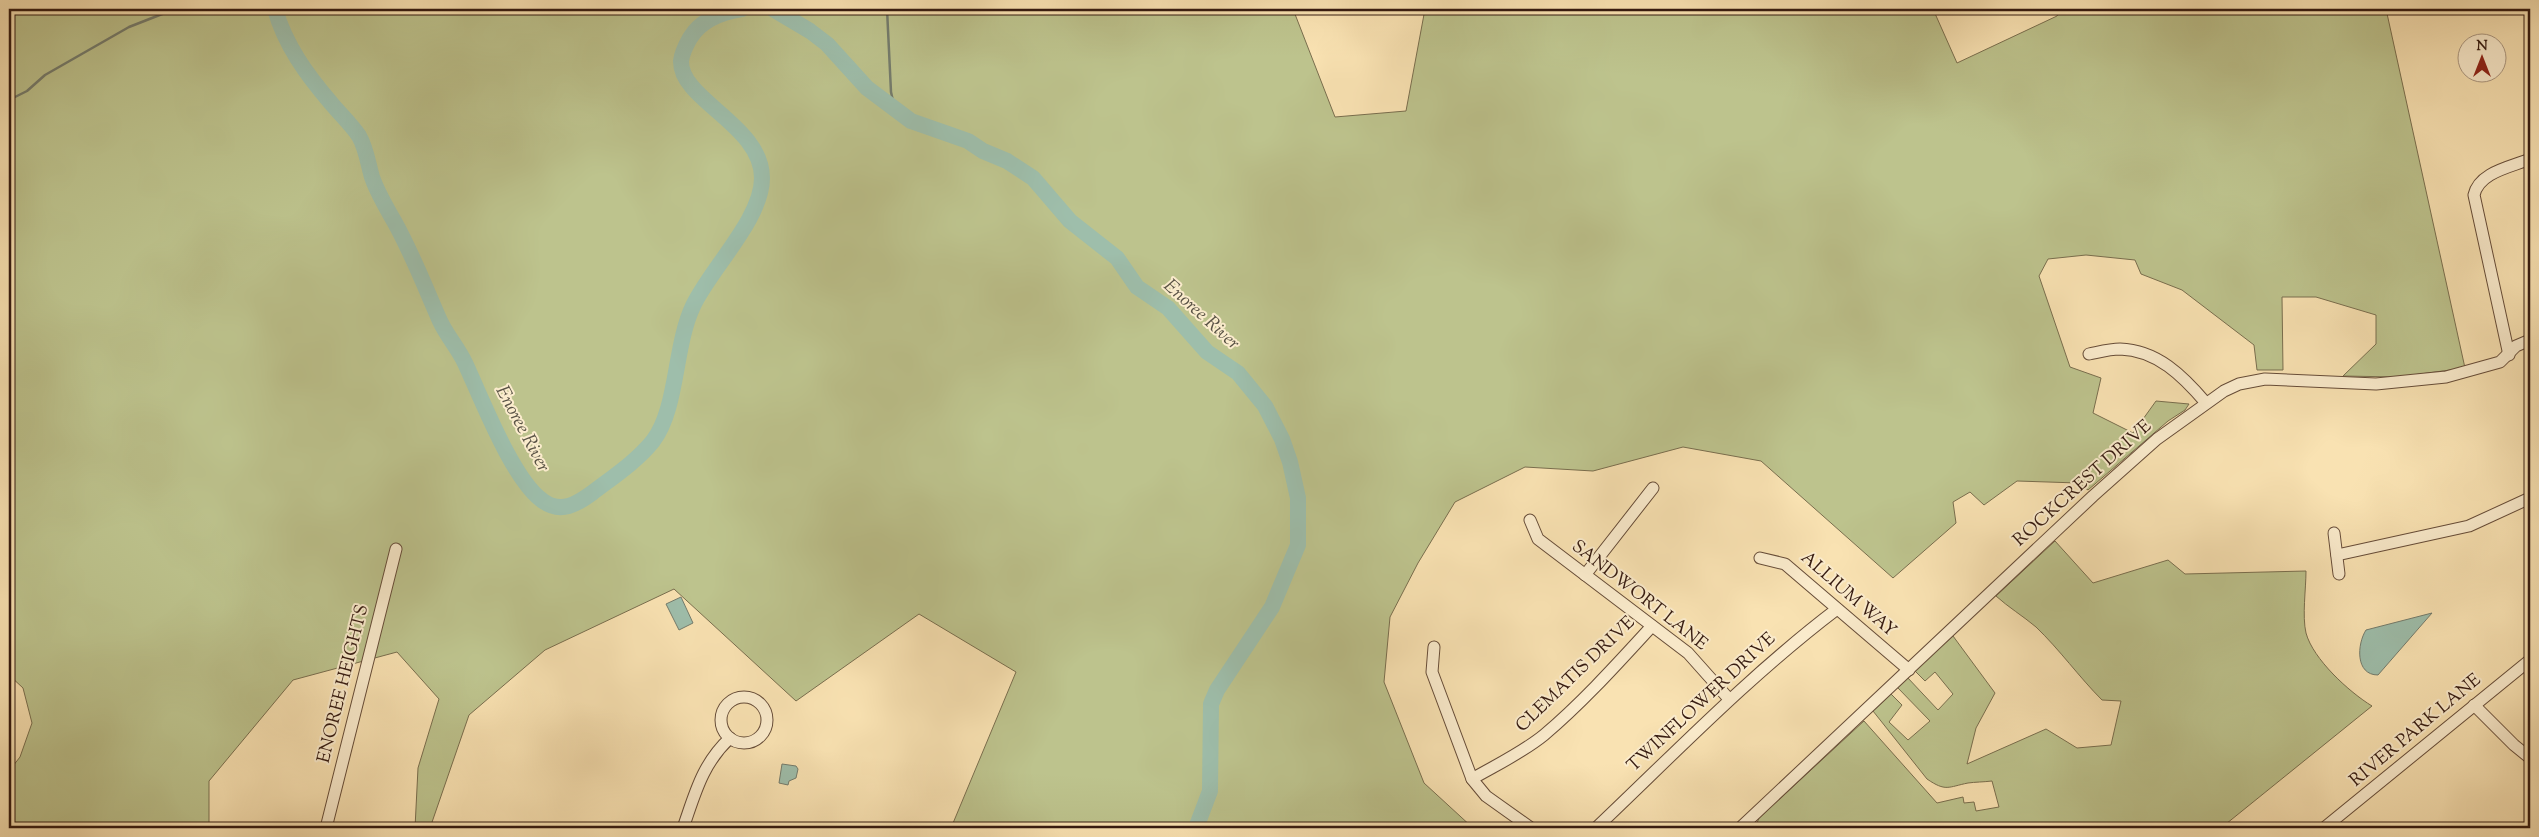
<svg xmlns="http://www.w3.org/2000/svg" width="2539" height="837" viewBox="0 0 2539 837" font-family="'Sorts Mill Goudy',serif">
  <style>
    .green { fill: #bdc38d; stroke: #796e4e }
    .water { fill: #9ebeab; stroke: #747c6d }
    .lines { fill: none; stroke-linecap: round; stroke-linejoin: round }
    .stream { stroke: #747c6d; stroke-width: 2.5 }
    .river { stroke: #9ebeab; stroke-width: 16 }
    .minor-casing { stroke: #664c38; stroke-width: 13 }
    .minor { stroke: #fbeccd; stroke-width: 11 }
    .labels { text-anchor: middle; dominant-baseline: central; stroke-width: 4; stroke-linejoin: round; paint-order: stroke }
    .street-label { font-size: 18px; fill: #351a10; stroke: #fbeccd }
    .water-label { font-size: 19px; font-style: italic; fill: #5a5346; stroke: #fbeccd }
  </style>
  <rect width="100%" height="100%" fill="#f9e2b2"/>
  <filter id="stains"><feTurbulence type="fractalNoise" baseFrequency=".004" numOctaves="4"/><feColorMatrix values="0 0 0 0 .2 0 0 0 0 .09 0 0 0 0 .02 0 0 0 .5 -.17"/></filter>
  <radialGradient id="worn" r=".72"><stop offset=".6" stop-color="#630" stop-opacity="0"/><stop offset="1" stop-color="#630" stop-opacity=".3"/></radialGradient>
  <!-- green -->
  <g class="green">
    <path d="M9 9H1293L1335 117 1406 111 1425 9H1933L1957 63 2057 16 2061 9H2386L2465 368 2398 377 2343 376 2376 344V315L2316 297H2282L2283 370H2257L2254 345 2182 290 2141 274 2135 260 2086 255 2048 259 2039 276 2070 367 2101 378 2093 413 2133 433 2156 401 2189 404 2185 410 2168 421 2088 490 2078 483 2017 481 1984 505 1970 492 1953 502 1956 523 1893 578 1761 461 1683 447 1593 471 1525 467 1455 502 1418 563 1390 617 1384 682 1424 783 1473 828 1388 826 951 828 1016 672 919 614 796 701 674 589 545 650 469 715 430 828H415L418 768 439 699 397 652 293 680 209 781V828H9V771L20 757 32 723 23 688 9 675Z"/>
    <path d="M2055 541 2093 583 2168 560 2185 574 2306 571C2306 589 2302 616 2306 633 2313 659 2349 692 2372 706L2221 828H1755L1759 818 1864 721 1937 803 1963 797 1964 803 1974 802 1976 811 1999 807 1992 781C1984 782 1975 782 1968 783 1948 787 1946 792 1927 779L1873 711 1891 694 1902 705 1889 722 1908 740 1930 721 1897 687 1907 677 1938 710 1953 694 1935 672 1925 681 1914 670 1953 636 1995 693 1976 728 1967 764 2046 729 2077 748 2111 745 2121 701 2102 700C2079 677 2060 650 2036 627 2023 616 2008 607 1996 596Z"/>
  </g>
  <!-- water -->
  <g class="water">
    <path d="M681 597 693 623 679 630 666 604Z"/>
    <path d="M2432 613 2378 675C2355 675 2357 644 2366 630Z"/>
    <path d="M782 764 796 766 798 769 796 778 789 781 788 785 779 783Z"/>
  </g>
  <g class="lines">
    <!-- stream -->
    <g class="stream">
      <path d="M887 9 891 92 895 110"/>
      <path d="M9 100 27 91 45 75 129 27 175 9"/>
    </g>
    <!-- river -->
    <g class="river">
      <path d="M275 9C285 45 307 75 331 103 340 114 351 124 359 136 366 148 368 163 372 177 377 192 386 207 394 221 412 253 425 287 440 321 447 336 458 348 465 363 481 397 513 481 543 501 561 514 577 504 592 493 613 477 637 461 653 441 678 408 674 346 693 306 711 268 762 219 762 178 762 125 680 100 681 61 682 52 686 45 690 38 701 20 722 12 742 9"/>
      <path d="M773 9 810 31 827 44 867 88 911 121 968 141 983 151 1007 161 1033 178 1070 221 1117 258 1137 287 1168 308 1207 352 1238 373 1265 406 1282 439 1290 462 1298 498V545L1272 607 1217 690 1211 704 1210 791 1196 828"/>
    </g>
    <defs>
      <g id="minor">
        <path d="M2089 354C2099 352 2110 349 2120 349 2157 350 2183 376 2206 403"/>
        <path d="M2509 355 2474 195C2479 172 2511 167 2530 159"/>
        <path d="M1530 520 1538 539 1688 653 1729 699"/>
        <path d="M2334 533 2339 574"/>
        <path d="M2337 555 2469 526 2530 498"/>
        <path d="M1760 558 1785 564 1909 670"/>
        <path d="M1585 575 1653 488"/>
        <path d="M1434 647 1432 672 1472 779 1486 796 1531 828"/>
        <circle cx="744" cy="720" r="23"/>
        <path d="M2474 705 2514 745 2530 758"/>
        <path d="M1472 779C1496 765 1522 753 1544 735 1583 702 1618 663 1652 626"/>
        <path d="M326 828 396 549"/>
        <path d="M683 828C695 794 702 764 730 738"/>
        <path d="M1596 828C1675 753 1750 675 1837 609"/>
        <path d="M1740 828 2093 496 2157 439 2224 391 2239 384 2265 379 2376 384 2446 377 2500 362 2516 346 2530 340"/>
        <path d="M2324 828 2530 660"/>
      </g>
    </defs>
    <!-- minor casing -->
    <use href="#minor" class="minor-casing"/>
    <!-- minor -->
    <use href="#minor" class="minor"/>
  </g>
  <g class="labels">
    <!-- street labels -->
    <g class="street-label">
      <text transform="translate(2083 484) rotate(-42)">ROCKCREST DRIVE</text>
      <text transform="translate(1848 595) rotate(41)">ALLIUM WAY</text>
      <text transform="translate(1639 596) rotate(38)">SANDWORT LANE</text>
      <text transform="translate(1576 675) rotate(-44)">CLEMATIS DRIVE</text>
      <text transform="translate(344 684) rotate(-76)">ENOREE HEIGHTS</text>
      <text transform="translate(1702 703) rotate(-43)">TWINFLOWER DRIVE</text>
      <text transform="translate(2416 731) rotate(-40)">RIVER PARK LANE</text>
    </g>
    <!-- water labels -->
    <g class="water-label">
      <text transform="translate(1201 315) rotate(42)">Enoree River</text>
      <text transform="translate(522 429) rotate(62)">Enoree River</text>
    </g>
  </g>
  <!-- margin -->
  <rect width="2539" height="837" fill="none" stroke="#f9e2b2" stroke-width="30"/>
  <rect x="10" y="10" width="2519" height="817" fill="none" stroke="#351a10" stroke-width="2.5"/>
  <rect x="15" y="15" width="2509" height="807" fill="none" stroke="#351a10"/>
  <!-- north arrow -->
  <g transform="translate(2482 58)"><circle r="24" fill="#fbeccd" stroke="#ac9881"/>
  <path d="M0-4L9 19L0 12L-9 19Z" fill="#8f2418"/>
  <text y="-8" font-size="14" font-weight="bold" text-anchor="middle" fill="#351a10">N</text>
  </g>
  <rect width="100%" height="100%" filter="url(#stains)"/>
  <rect width="100%" height="100%" fill="url(#worn)"/>
</svg>
